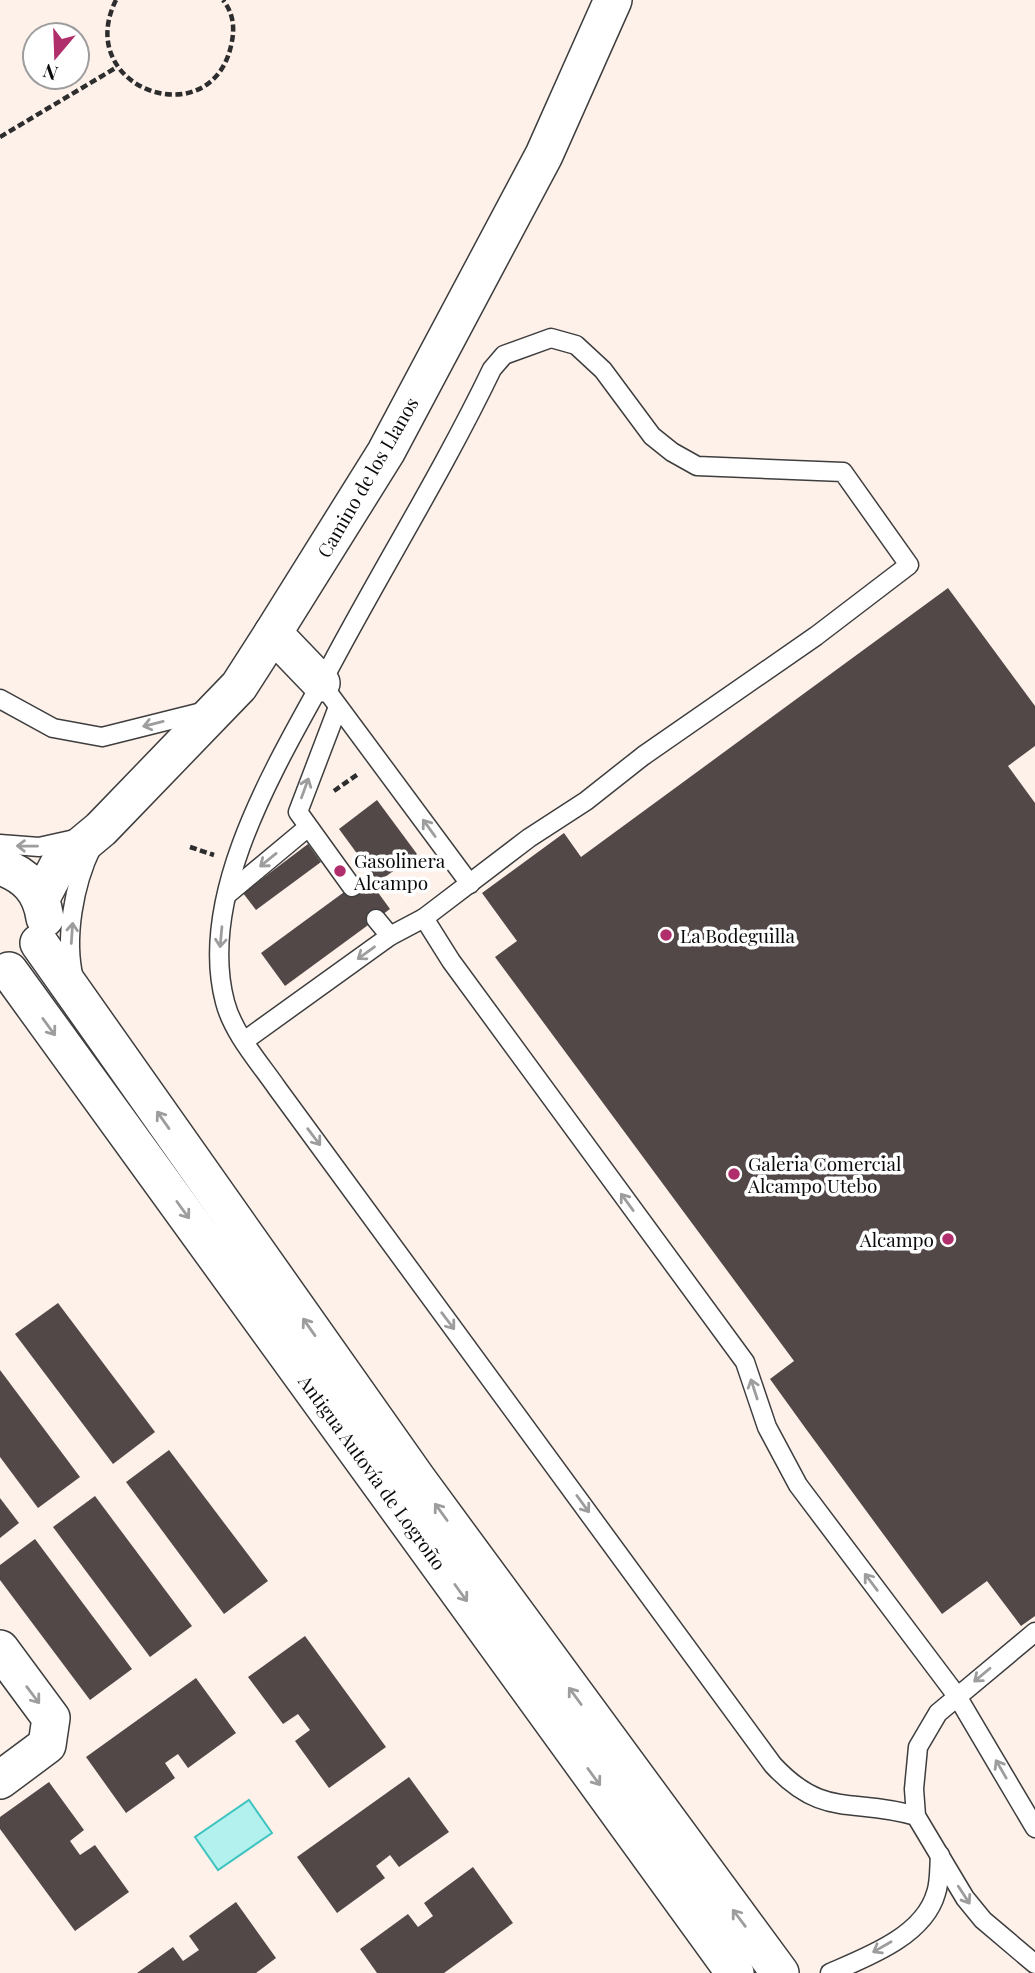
<svg xmlns="http://www.w3.org/2000/svg" width="1035" height="1973" viewBox="0 0 1035 1973" font-family="'Playfair Display',serif">
  <style>
    .water { fill: #b2f1ee; stroke: #3fc3bf; stroke-width: 2 }
    .building { fill: #524848 }
    .lines { fill: none; stroke-linecap: round; stroke-linejoin: round }
    .lane-casing { stroke: #3e3e3e; stroke-width: 21 }
    .street-casing { stroke: #3e3e3e; stroke-width: 40 }
    .path { stroke: #2d2d2d; stroke-width: 4.5; stroke-dasharray: 7 3.5; stroke-linecap: butt }
    .lane { stroke: #fff; stroke-width: 18 }
    .street { stroke: #fff; stroke-width: 37 }
    .oneway { stroke: #9d9d9d }
    .poi-dot { fill: #b02e6b; stroke: #fff; stroke-width: 2.5 }
    .labels { text-anchor: middle; dominant-baseline: central; stroke-width: 7; stroke-linejoin: round; paint-order: stroke }
    .street-label { font-size: 19px; fill: #0b0b0b; stroke: #fff }
    .poi-label { font-size: 19px; fill: #0b0b0b; stroke: #fff; text-anchor: start }
  </style>
  <rect width="100%" height="100%" fill="#fef1ea"/>
  <!-- water -->
  <path class="water" d="M249 1800 272 1833 218 1870 195 1837Z"/>
  <!-- building -->
  <g class="building">
    <path d="M948 588 1035 706V746L1008 766 1035 803V1616L1021 1626 987 1581 942 1614 806 1429 770 1379 794 1361 495 957 517 941 482 893 564 833 581 857Z"/>
    <path d="M377 800 417 854 378 882 339 829Z"/>
    <path d="M308 844 321 862 256 910 243 893Z"/>
    <path d="M366 876 390 909 285 986 261 953Z"/>
    <path d="M58 1303 155 1432 113 1464 15 1334Z"/>
    <path d="M0 1370 80 1477 38 1508 0 1457Z"/>
    <path d="M169 1450 268 1581 224 1614 126 1482Z"/>
    <path d="M95 1496 192 1626 150 1657 53 1527Z"/>
    <path d="M0 1498 19 1523 0 1538Z"/>
    <path d="M35 1539 132 1669 90 1700 0 1580V1565Z"/>
    <path d="M305 1636 386 1747 329 1788 295 1741 310 1730 298 1714 283 1724 248 1677Z"/>
    <path d="M196 1678 236 1733 188 1768 178 1754 165 1763 175 1778 126 1813 86 1757Z"/>
    <path d="M409 1777 449 1832 399 1867 390 1855 376 1866 385 1878 337 1913 297 1857Z"/>
    <path d="M49 1782 84 1830 70 1841 80 1855 95 1845 129 1892 75 1931 0 1829V1817Z"/>
    <path d="M473 1867 513 1923 444 1973H377L360 1949 408 1914 418 1927 433 1916 424 1903Z"/>
    <path d="M236 1902 276 1958 256 1973H137L173 1947 183 1961 199 1950 189 1936Z"/>
  </g>
  <g class="lines">
    <defs>
      <g id="lane">
        <path d="M321 683 470 884"/>
        <path d="M0 699 53 728 102 737 206 711"/>
        <path d="M338 707 298 812 352 887"/>
        <path d="M0 844 39 847 75 839"/>
        <path d="M229 893 307 828"/>
        <path d="M376 919 390 936"/>
        <path d="M74 979C64 938 74 884 92 847"/>
        <path d="M244 1041 390 936 424 918"/>
        <path d="M1035 1632 938 1713 918 1747 914 1789 916 1816 965 1898 983 1920 1035 1964"/>
        <path d="M916 1816C853 1797 824 1820 773 1765L277 1088C259 1062 233 1033 225 1002 196 892 280 759 330 667 383 567 443 471 492 369L504 355 551 338 576 345 603 370 652 436 672 452 697 466 843 472 909 565 816 636 643 756 586 801 529 838 424 918 451 961 745 1362 767 1427 798 1485 957 1696 1035 1828"/>
        <path d="M830 1973C867 1957 924 1936 936 1893 940 1882 939 1867 940 1855"/>
      </g>
      <g id="street">
        <path d="M273 633 321 683"/>
        <path d="M0 866C26 875 41 890 45 918"/>
        <path d="M41 898 59 864 101 829 239 686 273 633 386 452 544 155 613 0"/>
        <path d="M39 943 417 1479 780 1973"/>
        <path d="M9 971 735 1973"/>
        <path d="M0 1649 51 1718 47 1745 0 1780"/>
      </g>
    </defs>
    <!-- lane casing -->
    <use href="#lane" class="lane-casing"/>
    <!-- street casing -->
    <use href="#street" class="street-casing"/>
    <!-- path -->
    <g class="path">
      <path d="M116 0C72 88 210 137 231 46 235 29 234 14 223 0"/>
      <path d="M0 137 117 67"/>
      <path d="M334 791 358 774"/>
      <path d="M190 847 214 855"/>
    </g>
    <!-- lane -->
    <use href="#lane" class="lane"/>
    <!-- street -->
    <use href="#street" class="street"/>
  </g>
  <!-- one-way arrows -->
  <defs><path id="oneway-shaft" d="M-6 0H5M1.5-3L5.5 0L1.5 3" fill="none" stroke-width="1.6" stroke-linecap="round" stroke-linejoin="round" transform="scale(1.75)"/></defs>
  <g class="oneway">
    <use href="#oneway-shaft" transform="translate(153 724) rotate(166)"/>
    <use href="#oneway-shaft" transform="translate(305 788) rotate(-70)"/>
    <use href="#oneway-shaft" transform="translate(429 828) rotate(-126)"/>
    <use href="#oneway-shaft" transform="translate(27 846) rotate(-179)"/>
    <use href="#oneway-shaft" transform="translate(268 860) rotate(141)"/>
    <use href="#oneway-shaft" transform="translate(72 933) rotate(-86)"/>
    <use href="#oneway-shaft" transform="translate(221 937) rotate(95)"/>
    <use href="#oneway-shaft" transform="translate(366 953) rotate(144)"/>
    <use href="#oneway-shaft" transform="translate(49 1027) rotate(54)"/>
    <use href="#oneway-shaft" transform="translate(163 1120) rotate(-125)"/>
    <use href="#oneway-shaft" transform="translate(314 1137) rotate(53)"/>
    <use href="#oneway-shaft" transform="translate(627 1202) rotate(-126)"/>
    <use href="#oneway-shaft" transform="translate(183 1210) rotate(54)"/>
    <use href="#oneway-shaft" transform="translate(448 1321) rotate(53)"/>
    <use href="#oneway-shaft" transform="translate(309 1327) rotate(-125)"/>
    <use href="#oneway-shaft" transform="translate(754 1389) rotate(-108)"/>
    <use href="#oneway-shaft" transform="translate(583 1504) rotate(54)"/>
    <use href="#oneway-shaft" transform="translate(441 1512) rotate(-126)"/>
    <use href="#oneway-shaft" transform="translate(871 1582) rotate(-127)"/>
    <use href="#oneway-shaft" transform="translate(461 1593) rotate(54)"/>
    <use href="#oneway-shaft" transform="translate(982 1675) rotate(140)"/>
    <use href="#oneway-shaft" transform="translate(33 1695) rotate(53)"/>
    <use href="#oneway-shaft" transform="translate(575 1696) rotate(-126)"/>
    <use href="#oneway-shaft" transform="translate(1001 1769) rotate(-120)"/>
    <use href="#oneway-shaft" transform="translate(594 1777) rotate(54)"/>
    <use href="#oneway-shaft" transform="translate(964 1895) rotate(57)"/>
    <use href="#oneway-shaft" transform="translate(739 1918) rotate(-127)"/>
    <use href="#oneway-shaft" transform="translate(882 1947) rotate(150)"/>
  </g>
  <!-- markers -->
  <g class="poi-dot">
    <circle cx="340" cy="871" r="7"/>
    <circle cx="666" cy="935" r="7"/>
    <circle cx="734" cy="1174" r="7"/>
    <circle cx="948" cy="1239" r="7"/>
  </g>
  <g class="labels">
    <!-- street labels -->
    <g class="street-label">
      <text transform="translate(367 477) rotate(-60)">Camino de los Llanos</text>
      <text transform="translate(373 1472) rotate(54)">Antigua Autovía de Logroño</text>
    </g>
    <!-- poi labels -->
    <g class="poi-label">
      <text x="354" y="860">Gasolinera<tspan x="354" dy="22">Alcampo</tspan></text>
      <text x="680" y="935">La Bodeguilla</text>
      <text x="748" y="1163">Galeria Comercial<tspan x="748" dy="22">Alcampo Utebo</tspan></text>
      <text x="934" y="1239" text-anchor="end">Alcampo</text>
    </g>
  </g>
  <!-- north arrow -->
  <g transform="translate(56 56) rotate(199)"><circle r="33" fill="#ffffff" stroke="#9d9d9d" stroke-width="2"/>
  <path d="M0-5L12 26L0 18L-12 26Z" fill="#b02e6b"/>
  <text y="-10" font-size="19" font-weight="bold" text-anchor="middle" fill="#0b0b0b">N</text>
  </g>
</svg>
